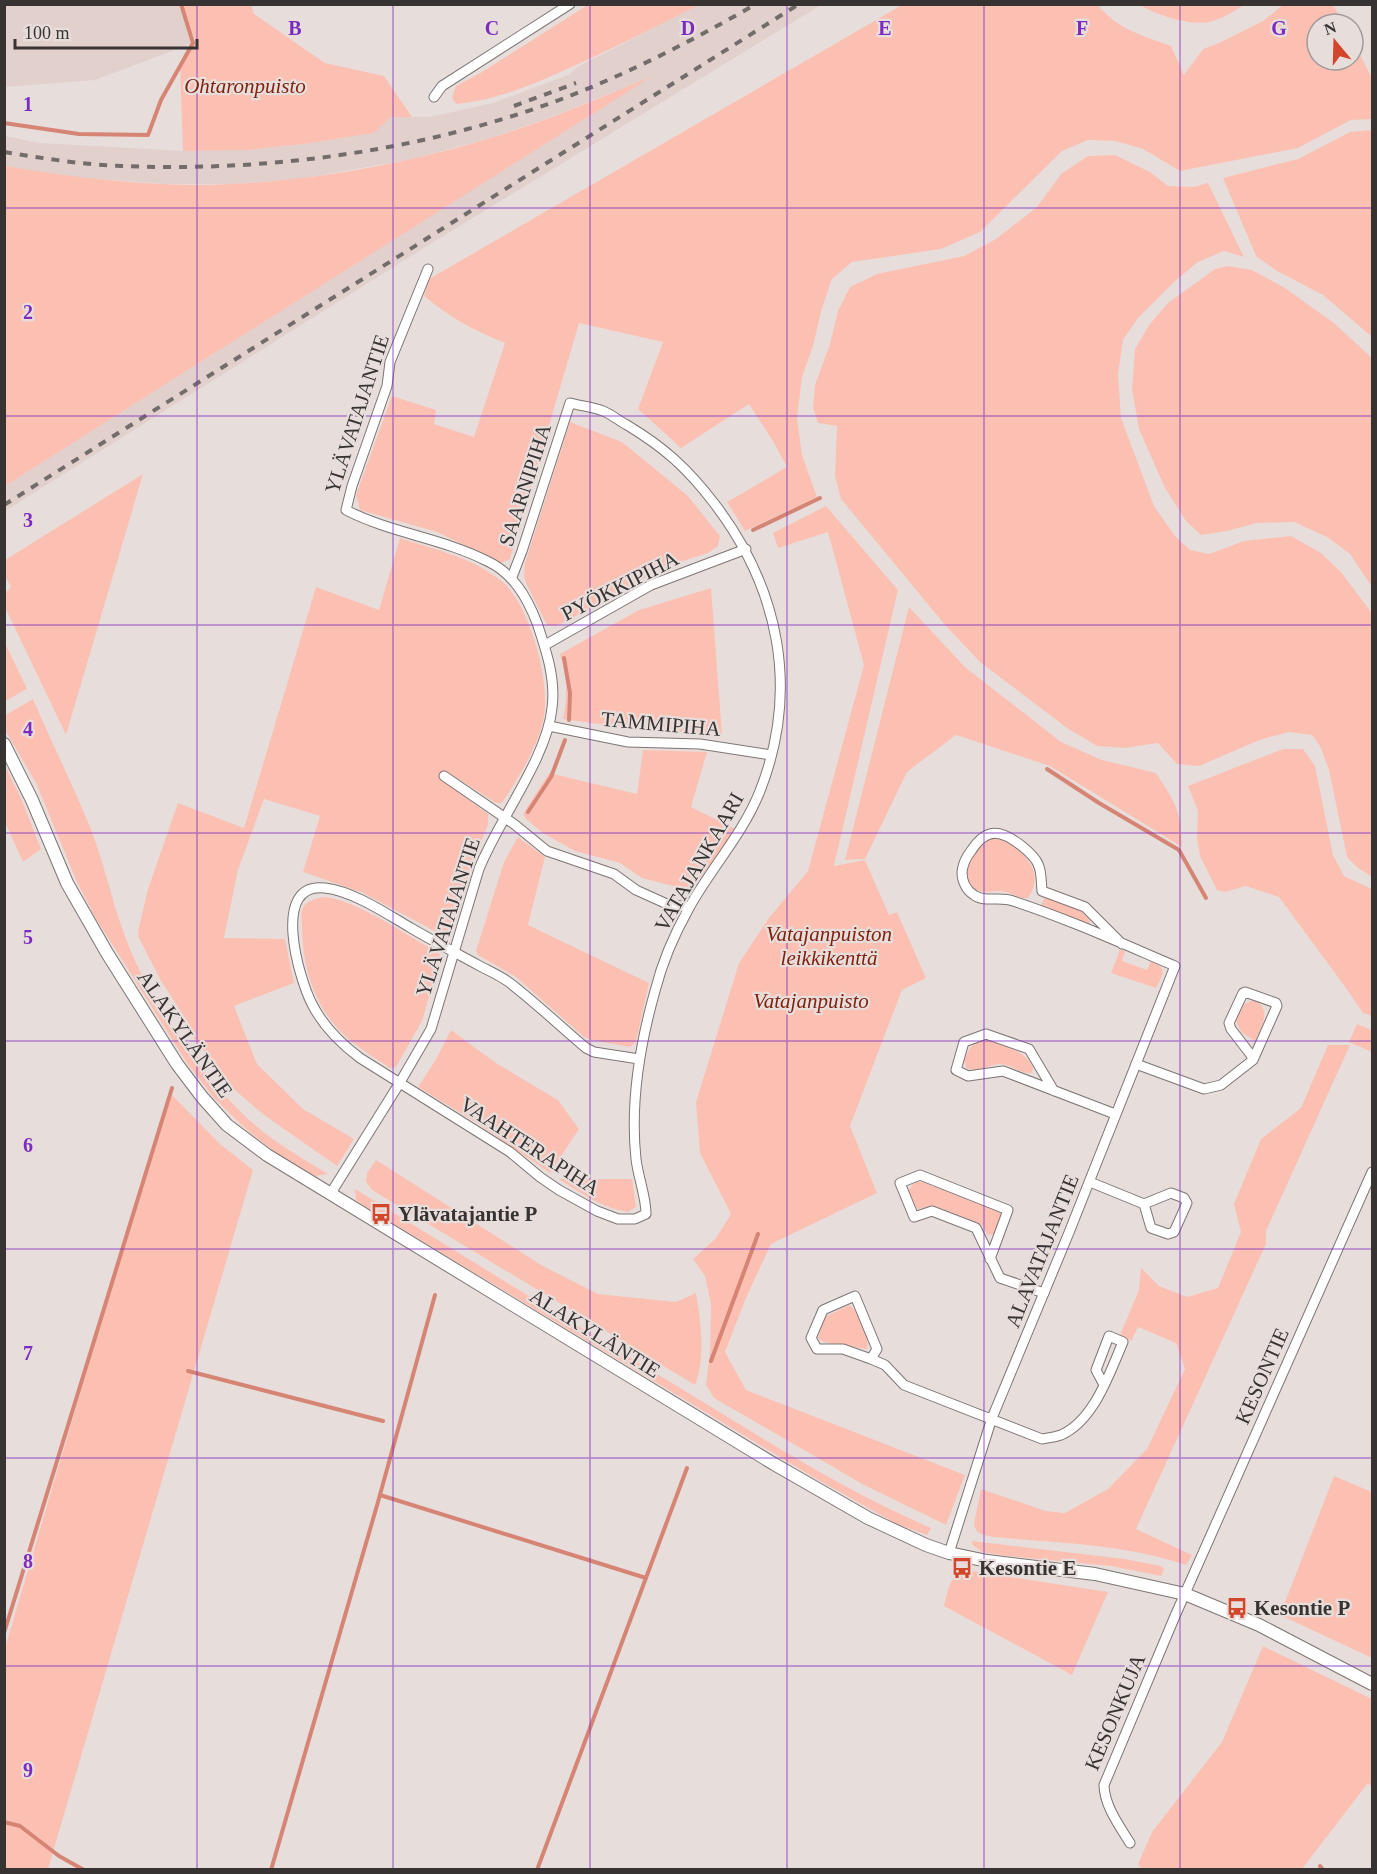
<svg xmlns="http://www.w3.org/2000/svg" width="1377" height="1874" viewBox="0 0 1377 1874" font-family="Georgia,serif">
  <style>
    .built { fill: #e2d0cc }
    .green { fill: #fcc0b3 }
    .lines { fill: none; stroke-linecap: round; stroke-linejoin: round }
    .stream { stroke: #d68574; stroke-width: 4 }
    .minor-casing { stroke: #7d7573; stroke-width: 11 }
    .tertiary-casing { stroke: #7d7573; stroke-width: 14 }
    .minor { stroke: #fff; stroke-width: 9 }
    .tertiary { stroke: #fff; stroke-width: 12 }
    .rail { stroke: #726c6b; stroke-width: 4; stroke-dasharray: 8 8; stroke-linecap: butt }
    .grid { fill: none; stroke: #7b2cbf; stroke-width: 1.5; stroke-opacity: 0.55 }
    .labels { text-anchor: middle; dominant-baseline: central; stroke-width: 4.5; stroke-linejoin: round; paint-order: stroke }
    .park-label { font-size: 21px; font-style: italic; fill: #812210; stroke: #e7dedc }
    .street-label { font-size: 21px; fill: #373332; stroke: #e7dedc }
    .poi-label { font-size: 21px; font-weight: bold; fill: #373332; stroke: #e7dedc; text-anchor: start }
    .grid-label { font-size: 20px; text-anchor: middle; font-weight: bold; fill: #7b2cbf; stroke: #e7dedc; stroke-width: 4.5; stroke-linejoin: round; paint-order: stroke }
  </style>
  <rect width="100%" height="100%" fill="#e7dedc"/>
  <!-- built -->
  <g class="built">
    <path d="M5 5H182L196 42 95 80 5 87Z"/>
    <path d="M699 5H821L427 246 5 511V486L647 79 546 119 494 137 413 159 293 180 229 184H166L71 177 5 166V136L39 143 183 151 246 150 304 144 374 133 391 117H430L493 103 568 75 579 66Z"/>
  </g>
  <!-- green -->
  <g class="green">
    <path d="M589 4 699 5C662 24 625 42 587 60 545 79 503 100 456 104L452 98 456 86 482 72Z"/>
    <path d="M182 5H251L254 14 325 63 384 76 412 117H391L374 133 304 144 246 150 183 151 180 65 196 42Z"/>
    <path d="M902 5H1098C1118 30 1142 35 1171 46L1184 75 1203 49 1219 43 1263 21 1283 5H1333L1344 24H1317V60H1353V41L1372 78V119L1351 120 1298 148 1180 171 1143 149 1115 141 1088 140 1062 151 980 232 941 249 852 262 832 279 822 308 813 346 802 377 797 418 802 455 817 497 745 531 727 502 787 467 774 443 749 404 681 448 638 409 663 342 579 323 510 559 501 563 437 532 360 510 356 495 392 396 436 410 434 424 474 437 505 343C475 331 449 317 424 296L429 279Z"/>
    <path d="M1140 5H1244C1233 12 1222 19 1209 22 1190 26 1156 15 1140 5Z"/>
    <path d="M651 77 5 486V166C79 178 155 188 231 184 318 180 410 163 494 137 547 121 599 98 651 77Z"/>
    <path d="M1372 130V337L1323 295 1277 271 1256 256 1223 178 1298 159 1350 132Z"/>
    <path d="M1115 155 1150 172 1168 186 1194 187 1208 183 1244 257 1224 251 1198 262 1175 281 1138 318 1123 340 1118 374 1121 418 1154 506 1175 536 1190 550 1209 554 1244 541 1291 536 1321 553 1341 572 1372 613V877L1358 868 1347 857 1329 770 1320 746 1312 735 1289 732 1262 739 1199 766 1177 764 1158 743 1125 748 1097 746 1067 728 980 662 945 625 841 499 835 476 837 426 818 423 813 408 815 385 830 344 838 311 850 287 877 274 964 256 996 239 1037 207 1061 174 1088 156Z"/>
    <path d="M1228 266 1252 270 1285 288 1334 323 1372 358V587L1350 554 1327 537 1294 522 1257 523 1227 531 1201 535 1186 521 1165 488 1139 429 1132 389 1135 349 1149 325 1168 303 1215 269Z"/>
    <path d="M570 422 622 442 688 496 720 536 718 546 708 553 664 567 565 622 555 626 547 625 526 583 524 576 525 563Z"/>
    <path d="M143 474 66 735 5 607V593L11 587 5 576V560Z"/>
    <path d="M826 506 898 590 834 866 865 860 889 915 897 912 926 978 902 990 850 1126 877 1193 771 1244 746 1298 725 1352 746 1390 965 1475 946 1525 864 1485 714 1398 706 1385 710 1352 711 1304 705 1276 693 1259 716 1238 731 1214 700 1153 696 1102 739 963 769 918 808 871 864 665 828 532 778 548 773 533Z"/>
    <path d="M400 538C427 547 468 557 490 573 495 576 501 580 505 584 531 610 552 685 543 721 536 751 518 778 502 803H496L449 773 446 783 488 814V825L471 865 451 934 446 937 361 892 303 872 320 816 264 799 238 870 224 938 285 939 294 983 234 1006 257 1064 303 1109 354 1139 337 1166 264 1115 229 1085 194 1038 191 1027 161 981 139 938 138 931 148 889 178 803 244 828 316 587 379 610Z"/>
    <path d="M711 588 722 734 640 730 563 719C568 696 567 677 560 654L639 610Z"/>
    <path d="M909 607 965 667 1061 742 1102 760 1156 773C1176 804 1181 809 1182 847L1050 766 956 735 907 772 865 859 845 860Z"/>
    <path d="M5 643 27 689 5 701H4Z"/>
    <path d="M33 699C52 743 74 787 92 832 105 866 112 902 125 936 149 1004 215 1098 274 1140 291 1152 310 1163 328 1174L315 1176 277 1154 246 1129 214 1098 187 1063 95 917 77 882 36 783 5 730 4 716Z"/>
    <path d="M1283 749H1303L1315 766 1333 855 1344 876 1372 889V1016L1363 1013 1343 984 1279 897 1246 886 1225 892 1217 890 1200 856 1197 838 1198 811 1188 786Z"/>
    <path d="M643 750 707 752 691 807 735 829 693 889 688 890 642 878 620 863 575 851 543 833 526 819 523 814 549 773 637 794Z"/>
    <path d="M5 766 21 798 41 849 23 862 5 822Z"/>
    <path d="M518 837 545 857 528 925 649 983 636 1042 630 1047 591 1040 584 1037 516 977 478 955 476 951 504 862Z"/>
    <path d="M997 837C1021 847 1047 871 1028 898 1020 899 1014 894 1006 892 997 889 986 895 977 890 958 880 970 850 983 841 987 838 993 837 997 837Z"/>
    <path d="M322 897C352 897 408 936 437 952L441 956 422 1021 396 1067 390 1068C369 1054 348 1042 332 1022 311 995 302 960 302 927 302 921 300 914 303 908 306 901 315 899 322 897Z"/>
    <path d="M1045 897 1081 911 1090 920 1089 924 1041 905Z"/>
    <path d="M1120 950 1125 951 1122 961 1147 970 1151 961C1168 968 1163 975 1156 988L1111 973Z"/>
    <path d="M1253 1000C1273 1008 1262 1026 1255 1041L1241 1032 1236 1021 1242 1005Z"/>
    <path d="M1357 1024 1372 1030V1052L1349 1042Z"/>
    <path d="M451 1030 496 1063 558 1100 579 1129 550 1173 477 1123 418 1087 435 1061Z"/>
    <path d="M986 1040C1003 1046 1027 1050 1033 1069L1031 1073C1020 1074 1011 1064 999 1064 988 1065 978 1072 967 1069L964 1061C969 1048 972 1042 986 1040Z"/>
    <path d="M1328 1045H1350L1266 1231V1244L1136 1529 1192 1555 1186 1565C1125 1544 1058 1543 994 1537 984 1535 975 1535 974 1523L981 1489 1046 1511 1065 1513 1108 1489 1147 1449 1185 1369 1176 1343 1138 1327 1131 1341 1120 1335 1139 1290 1141 1268 1159 1286 1187 1297 1218 1288 1241 1232 1234 1204 1261 1139 1301 1108Z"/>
    <path d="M169 1092 220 1144 253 1170 48 1869H5V1648Z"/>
    <path d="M376 1160 543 1266 598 1294 676 1302 696 1293C701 1323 706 1357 695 1385L372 1190 366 1182 367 1173Z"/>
    <path d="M559 1179H632L636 1207 628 1212C602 1208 581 1193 559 1179Z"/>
    <path d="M917 1182H923L1002 1212 994 1234 988 1235 981 1224 935 1206 917 1209 908 1192 912 1185Z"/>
    <path d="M355 1189C462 1255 569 1321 677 1386 759 1436 842 1490 931 1528L927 1535 897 1524 813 1477 364 1206 356 1200Z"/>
    <path d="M849 1305C859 1311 871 1338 867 1349 865 1349 824 1343 822 1341 820 1340 819 1339 818 1338L825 1317Z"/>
    <path d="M1334 1476 1372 1492V1658L1280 1615Z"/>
    <path d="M972 1541 1125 1559 1161 1566 1164 1569 1161 1576 1111 1566 1007 1556 982 1552 973 1545Z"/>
    <path d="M965 1570 1108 1592 1072 1675 944 1606C948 1592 949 1574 965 1570Z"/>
    <path d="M1263 1646 1372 1699V1787L1368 1783 1302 1869H1141L1138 1864 1152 1832 1222 1742Z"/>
  </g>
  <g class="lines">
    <!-- stream -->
    <g class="stream">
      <path d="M4 123 79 134 148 135 161 100 193 43 181 4"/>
      <path d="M753 530 820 498"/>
      <path d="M564 658 570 693 569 720"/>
      <path d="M1047 769 1099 803 1179 850 1206 898"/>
      <path d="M528 812 551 777 565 740"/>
      <path d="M711 1361 758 1234"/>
      <path d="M188 1371 383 1421"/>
      <path d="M380 1495 646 1578"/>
      <path d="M4 1633 172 1088"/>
      <path d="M4 1822 20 1826 59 1856 84 1870"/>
      <path d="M1320 1866 1323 1870"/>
      <path d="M271 1870 378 1502 435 1295"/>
      <path d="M537 1870 687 1468"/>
    </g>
    <defs>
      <g id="minor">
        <path d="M434 97 442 86 570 4"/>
        <path d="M512 577 522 551 570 403C581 406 593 407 603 411 611 414 619 421 627 425 665 448 687 468 714 503 779 588 800 689 760 791 743 834 711 868 689 908 675 933 662 963 655 991 640 1044 630 1103 636 1159 638 1177 646 1196 646 1214L635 1219H618L597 1211 559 1190 540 1177 510 1152 360 1058C340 1043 323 1026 312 1004 299 979 270 881 325 888 353 891 387 914 411 928 433 941 456 953 478 965 489 971 501 976 510 983 536 1003 561 1027 586 1048L594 1052 639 1059"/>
        <path d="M545 645 651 585 746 549"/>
        <path d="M549 726 628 742 700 744 771 755"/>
        <path d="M444 776 514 824 547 851 614 874 636 890 667 904 689 907"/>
        <path d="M1136 1064 1204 1089 1221 1085 1253 1060 1277 1006 1276 1003 1245 992 1243 993 1229 1023 1231 1029 1251 1055 1253 1060"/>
        <path d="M1054 1091 1029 1049 986 1034 964 1042 956 1070 968 1076 1003 1071 1115 1114"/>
        <path d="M1090 1182 1144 1204 1171 1193 1184 1198 1187 1203 1174 1232 1168 1234 1151 1228 1144 1204"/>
        <path d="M331 1193 399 1084 431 1029 479 869C499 819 547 758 552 708 556 679 546 650 537 623 527 597 513 573 487 561 442 538 390 533 346 510L352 486 387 386 390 362 428 269"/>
        <path d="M990 1259 1008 1210 920 1175 900 1183 914 1217 932 1211 976 1228 1000 1278 1044 1293"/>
        <path d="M871 1359 877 1349 855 1296 823 1310 811 1338 817 1349H843L871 1359 885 1365 904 1385 1042 1439C1048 1438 1055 1437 1061 1435 1094 1421 1110 1372 1123 1342L1109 1336 1096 1370 1104 1385"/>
        <path d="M949 1553 992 1418 1068 1235 1175 966C1121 943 1068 919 1013 901 1000 896 984 903 974 895 966 890 962 881 962 872 963 864 966 857 971 851 987 826 1002 830 1023 847 1029 852 1035 857 1038 864 1042 872 1041 883 1042 891L1085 907 1122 944"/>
        <path d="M1130 1843C1120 1827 1104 1805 1104 1785L1175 1616 1372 1172"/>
      </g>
      <path id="tertiary" d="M4 744 32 800 67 883 107 953 177 1064 202 1097 227 1125 267 1155 774 1464 868 1518 926 1545 949 1553 987 1561 1095 1574 1185 1594 1259 1625 1372 1684"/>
    </defs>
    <!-- minor casing -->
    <use href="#minor" class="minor-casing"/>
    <!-- tertiary casing -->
    <use href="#tertiary" class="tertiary-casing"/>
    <!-- minor -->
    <use href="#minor" class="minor"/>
    <!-- tertiary -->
    <use href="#tertiary" class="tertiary"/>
    <!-- rail -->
    <g class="rail">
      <path d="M514 106 576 83"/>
      <path d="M4 152C43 158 83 165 122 166 266 172 415 152 551 103 622 77 690 42 756 4"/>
      <path d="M4 505 799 4"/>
    </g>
  </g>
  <!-- grid -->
  <path class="grid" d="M197 4V1870M393 4V1870M590 4V1870M787 4V1870M984 4V1870M1180 4V1870M4 208H1372M4 416H1372M4 625H1372M4 833H1372M4 1041H1372M4 1249H1372M4 1458H1372M4 1666H1372"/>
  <!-- icons -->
  <defs>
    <symbol id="bus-bare" viewBox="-9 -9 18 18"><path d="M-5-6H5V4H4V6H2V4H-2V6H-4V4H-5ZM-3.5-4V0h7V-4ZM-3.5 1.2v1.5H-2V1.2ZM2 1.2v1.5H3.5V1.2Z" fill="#d2462c" stroke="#e7dedc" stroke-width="2.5" paint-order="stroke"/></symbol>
  </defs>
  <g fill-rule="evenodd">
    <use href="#bus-bare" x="366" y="1199" width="30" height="30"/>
    <use href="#bus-bare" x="947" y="1553" width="30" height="30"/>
    <use href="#bus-bare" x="1222" y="1593" width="30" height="30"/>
  </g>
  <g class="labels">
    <!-- park labels -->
    <g class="park-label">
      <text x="245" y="86">Ohtaronpuisto</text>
      <text x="829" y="934">Vatajanpuiston<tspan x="829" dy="24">leikkikenttä</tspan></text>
      <text x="811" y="1001">Vatajanpuisto</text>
    </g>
    <!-- street labels -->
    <g class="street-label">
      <text transform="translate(357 414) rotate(-72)">YLÄVATAJANTIE</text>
      <text transform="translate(525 485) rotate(-72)">SAARNIPIHA</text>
      <text transform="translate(620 586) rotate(-27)">PYÖKKIPIHA</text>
      <text transform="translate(661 724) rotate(5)">TAMMIPIHA</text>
      <text transform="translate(699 862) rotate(-60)">VATAJANKAARI</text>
      <text transform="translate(448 917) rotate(-72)">YLÄVATAJANTIE</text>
      <text transform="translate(185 1034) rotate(55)">ALAKYLÄNTIE</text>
      <text transform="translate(530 1146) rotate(33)">VAAHTERAPIHA</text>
      <text transform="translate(1042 1251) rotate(-68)">ALAVATAJANTIE</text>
      <text transform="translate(595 1333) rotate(32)">ALAKYLÄNTIE</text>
      <text transform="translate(1262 1376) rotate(-66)">KESONTIE</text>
      <text transform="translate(1115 1712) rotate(-67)">KESONKUJA</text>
    </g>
    <!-- poi labels -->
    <g class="poi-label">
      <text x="398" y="1214">Ylävatajantie P</text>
      <text x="979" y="1568">Kesontie E</text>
      <text x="1254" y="1608">Kesontie P</text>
    </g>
  </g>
  <g class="grid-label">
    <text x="295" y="35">B</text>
    <text x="492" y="35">C</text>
    <text x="688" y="35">D</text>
    <text x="885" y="35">E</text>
    <text x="1082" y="35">F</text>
    <text x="1279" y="35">G</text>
    <text x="28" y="111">1</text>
    <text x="28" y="319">2</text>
    <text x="28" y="527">3</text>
    <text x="28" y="736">4</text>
    <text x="28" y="944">5</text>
    <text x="28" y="1152">6</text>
    <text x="28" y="1360">7</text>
    <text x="28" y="1568">8</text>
    <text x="28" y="1777">9</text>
  </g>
  <!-- border -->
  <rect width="1377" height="1874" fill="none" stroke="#373332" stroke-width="12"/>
  <!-- north arrow -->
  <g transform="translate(1335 42) rotate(341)"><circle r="28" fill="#e7dedc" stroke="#a19a98" stroke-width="1.5"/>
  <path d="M0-4.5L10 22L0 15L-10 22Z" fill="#d2462c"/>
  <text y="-9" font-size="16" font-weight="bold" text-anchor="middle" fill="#373332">N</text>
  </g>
  <!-- scale -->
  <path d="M15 39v9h182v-9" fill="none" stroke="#373332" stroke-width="3"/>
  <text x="24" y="39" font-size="18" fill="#373332" stroke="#e7dedc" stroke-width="4.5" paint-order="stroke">100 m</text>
</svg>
